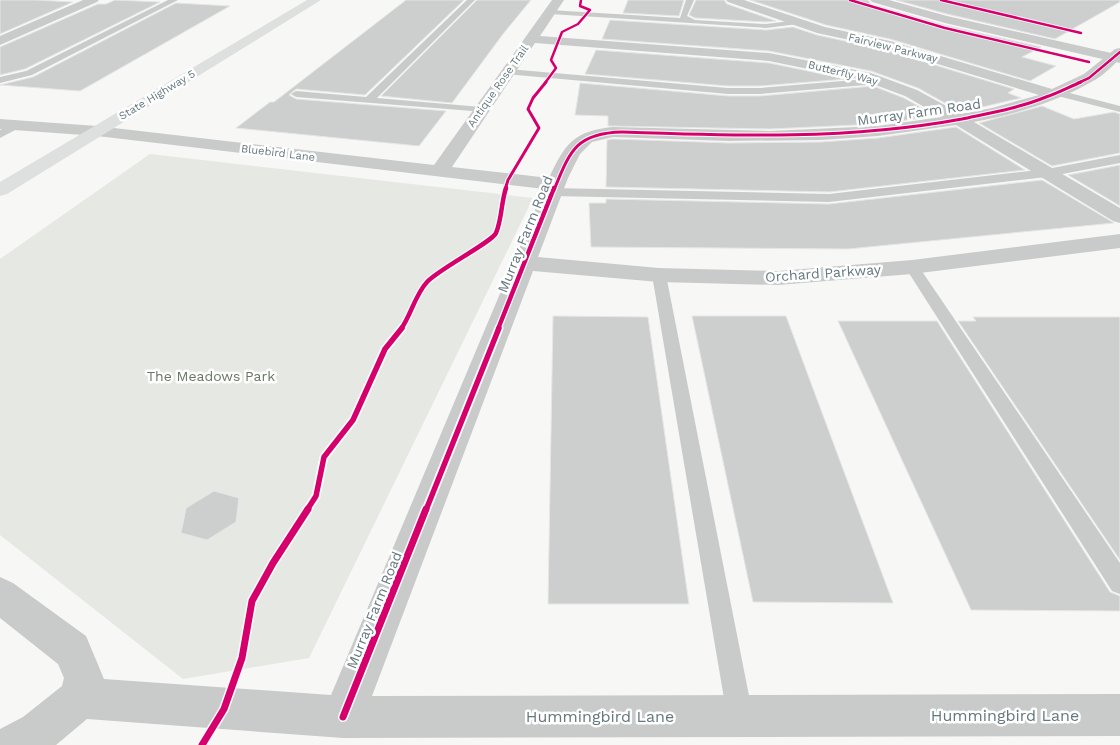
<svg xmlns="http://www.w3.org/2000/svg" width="1120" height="745" viewBox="0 0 1120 745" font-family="'Work Sans',sans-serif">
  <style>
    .green { fill: #e6e8e3 }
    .building { fill: #cdcfcf; stroke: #e6e6e6 }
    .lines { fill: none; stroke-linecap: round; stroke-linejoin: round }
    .service { fill: #c9cbcb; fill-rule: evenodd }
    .minor { fill: #c9cbcb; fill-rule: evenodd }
    .tertiary { fill: #c9cbcb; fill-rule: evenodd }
    .secondary { fill: #dedfdf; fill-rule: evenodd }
    .cycleway-far4-casing { stroke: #fff; stroke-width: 4 }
    .cycleway-far3-casing { stroke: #fff; stroke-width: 5 }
    .cycleway-far2-casing { stroke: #fff; stroke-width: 7 }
    .cycleway-far1-casing { stroke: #fff; stroke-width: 9 }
    .cycleway-casing { stroke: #fff; stroke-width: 10 }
    .cycleway-far4 { stroke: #d6006c; stroke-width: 2.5 }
    .cycleway-far3 { stroke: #d6006c; stroke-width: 3 }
    .cycleway-far2 { stroke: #d6006c; stroke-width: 4.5 }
    .cycleway-far1 { stroke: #d6006c; stroke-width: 5.5 }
    .cycleway { stroke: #d6006c; stroke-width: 7 }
    .labels { text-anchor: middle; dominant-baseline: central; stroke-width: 5; stroke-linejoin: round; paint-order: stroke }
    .far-street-label { font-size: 11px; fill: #64787e; stroke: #fff }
    .street-label { font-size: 14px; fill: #64787e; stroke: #fff }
    .park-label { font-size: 14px; fill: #6a7763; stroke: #fff }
    .near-street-label { font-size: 16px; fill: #64787e; stroke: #fff }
  </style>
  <rect width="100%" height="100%" fill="#f7f7f6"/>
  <!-- green -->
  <path class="green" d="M150 154 533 198 309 658 183 679 0 535V259Z"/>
  <!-- building -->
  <g class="building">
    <path d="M0 0H37L73 2 0 34Z"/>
    <path d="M115 0 160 2 25 69 0 75V47L98 4H106Z"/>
    <path d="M406 0H464L365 95 296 89 289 95 296 99 446 111 419 146 236 128 270 102H274Z"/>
    <path d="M477 0H531L503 34 452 103 381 96Z"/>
    <path d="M628 0H684L679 16 623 13Z"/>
    <path d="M696 0H724L727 4 776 21 766 22 695 18 689 15Z"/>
    <path d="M750 0H868L871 4 944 25 1041 47 1022 57 1056 66 1030 81 890 39 826 25Z"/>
    <path d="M896 0H1120V2L1055 39 947 14Z"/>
    <path d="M176 3 230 6 80 91 0 85 33 77Z"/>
    <path d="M610 20 766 30 793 27 817 35 882 49 1014 89 1008 93 1021 98 961 112 918 88 871 71 769 51 602 39Z"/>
    <path d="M596 50 769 63 847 79 760 86H728L585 74Z"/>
    <path d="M580 83 728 96H760L873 86 904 98 936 116 878 124 770 129 608 126V116L575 115Z"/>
    <path d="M1042 106 1074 119 1114 112 1120 114V153L1052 166 979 123Z"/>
    <path d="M956 127 1025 170 829 192 606 187 607 140 613 139 729 143 821 142 878 138Z"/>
    <path d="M1120 165V206L1068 175Z"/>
    <path d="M1042 180 1114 223 848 249 591 247 589 203H606V199L829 204Z"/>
    <path d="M553 316 648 317 689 604H548Z"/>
    <path d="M692 316H786L893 603 753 602Z"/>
    <path d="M973 317H1120V560L958 321H976Z"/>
    <path d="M838 321H937L1110 592 1120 596V611L971 610Z"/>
    <path d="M214 491 239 498 236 522 207 540 181 533 186 508Z"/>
  </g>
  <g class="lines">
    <!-- service -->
    <g class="service">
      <path d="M168 0H178L32 75 0 83V77L26 71Z"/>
      <path d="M467 0H475L377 98 481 107 485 108 486 110 485 112 296 97 291 94 296 91 366 97Z"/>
      <path d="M686 0H694L687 16 695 20 766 24 798 20 802 22 798 24 766 28 550 14 546 12 550 10 680 18Z"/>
      <path d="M508 69 728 88H760L878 78 883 81 878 84 760 94H728L505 74 503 72Z"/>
      <path d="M1058 90 1120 106V112L1054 95V91Z"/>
      <path d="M17 122 21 123 22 125 21 127 0 138V130Z"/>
      <path d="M1120 155V163L1047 177 829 202 553 196 547 192 553 188 829 194 1047 169Z"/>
      <path d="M912 263 917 264 1120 563V594L1112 591 905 267 907 264Z"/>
      <path d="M659 271 664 272 666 275 753 716 749 725 740 729 731 725 727 716 652 275 654 272Z"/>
    </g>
    <!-- minor -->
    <g class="minor">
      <path d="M83 0H99L97 2 0 45V36Z"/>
      <path d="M552 0H564L540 36 769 53 871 73 917 90 961 114 992 108 1039 95 882 47 817 33 728 2 726 0H744L825 27 890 41 1052 89 1084 74 1115 49 1120 48V59C1112 66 1103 76 1093 81 1057 102 1015 114 974 122L1120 208V223L1113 221 956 125 878 136 821 140 729 141 613 137 592 142 580 154 568 178 538 257 659 268 778 271 912 260 1120 234V248L912 274 778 285 659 282 533 271 372 696 1120 694V736L343 738 87 719 56 745H0V729L23 717 62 686 64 678 58 664 0 618V577L13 583 86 636 104 679 331 695 544 189 97 136 0 129V119L97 126 434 165ZM535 43 769 61 862 80 905 96 942 117 878 126 770 131 613 127C573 131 565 144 549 178L452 167Z"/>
    </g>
    <!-- tertiary -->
    <path class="tertiary" d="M870 0H889L947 16 1120 55V63L945 23 872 2Z"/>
    <!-- secondary -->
    <path class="secondary" d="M307 0H321L7 194 0 196V182Z"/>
    <defs>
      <g id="cycleway-far4">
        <path d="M850 0 945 28 1089 62"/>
        <path d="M941 0 1081 33"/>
        <path d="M545 83 556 68 551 60 562 32 578 24 590 10 580 6 581 0"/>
        <path d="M1078 83 1089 78 1120 52"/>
      </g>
      <g id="cycleway-far3">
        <path d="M505 190 508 180 539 128 528 109 533 98 546 82"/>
        <path d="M554 190C570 151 576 133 622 132 736 136 849 140 962 119 990 113 1019 108 1046 97 1058 93 1069 87 1081 82"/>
      </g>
      <g id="cycleway-far2">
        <path d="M401 329C411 315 415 295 427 282 439 269 492 242 496 233 502 219 501 203 506 188"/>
        <path d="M498 329 554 188"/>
      </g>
      <g id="cycleway-far1">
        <path d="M307 510 316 496 324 457 353 420 385 349 402 328"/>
        <path d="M426 510 499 328"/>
      </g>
      <g id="cycleway">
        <path d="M343 717 426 509"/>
        <path d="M202 745 224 709 242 658 252 601 273 563 308 509"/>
      </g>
    </defs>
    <!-- cycleway-far4 casing -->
    <use href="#cycleway-far4" class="cycleway-far4-casing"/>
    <!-- cycleway-far3 casing -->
    <use href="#cycleway-far3" class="cycleway-far3-casing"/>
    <!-- cycleway-far2 casing -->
    <use href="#cycleway-far2" class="cycleway-far2-casing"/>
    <!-- cycleway-far1 casing -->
    <use href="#cycleway-far1" class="cycleway-far1-casing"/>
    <!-- cycleway casing -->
    <use href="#cycleway" class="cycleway-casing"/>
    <!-- cycleway-far4 -->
    <use href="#cycleway-far4" class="cycleway-far4"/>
    <!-- cycleway-far3 -->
    <use href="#cycleway-far3" class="cycleway-far3"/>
    <!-- cycleway-far2 -->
    <use href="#cycleway-far2" class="cycleway-far2"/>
    <!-- cycleway-far1 -->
    <use href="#cycleway-far1" class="cycleway-far1"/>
    <!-- cycleway -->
    <use href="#cycleway" class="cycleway"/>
  </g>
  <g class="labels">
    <!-- far-street labels -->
    <g class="far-street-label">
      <text transform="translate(893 48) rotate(14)">Fairview Parkway</text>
      <text transform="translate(843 73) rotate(14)">Butterfly Way</text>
      <text transform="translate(498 86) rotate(-55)">Antique Rose Trail</text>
      <text transform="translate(157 95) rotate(-31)">State Highway 5</text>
      <text transform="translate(278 153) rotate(7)">Bluebird Lane</text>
    </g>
    <!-- street labels -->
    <g class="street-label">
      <text transform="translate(919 112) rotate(-8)">Murray Farm Road</text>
      <text transform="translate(525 234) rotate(-68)">Murray Farm Road</text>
      <text transform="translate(823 273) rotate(-4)">Orchard Parkway</text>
      <text transform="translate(374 610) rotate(-68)">Murray Farm Road</text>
    </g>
    <!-- park labels -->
    <g class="park-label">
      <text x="211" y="376">The Meadows Park</text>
    </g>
    <!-- near-street labels -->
    <g class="near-street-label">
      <text x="1005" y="715">Hummingbird Lane</text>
      <text x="600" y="716">Hummingbird Lane</text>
    </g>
  </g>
</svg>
